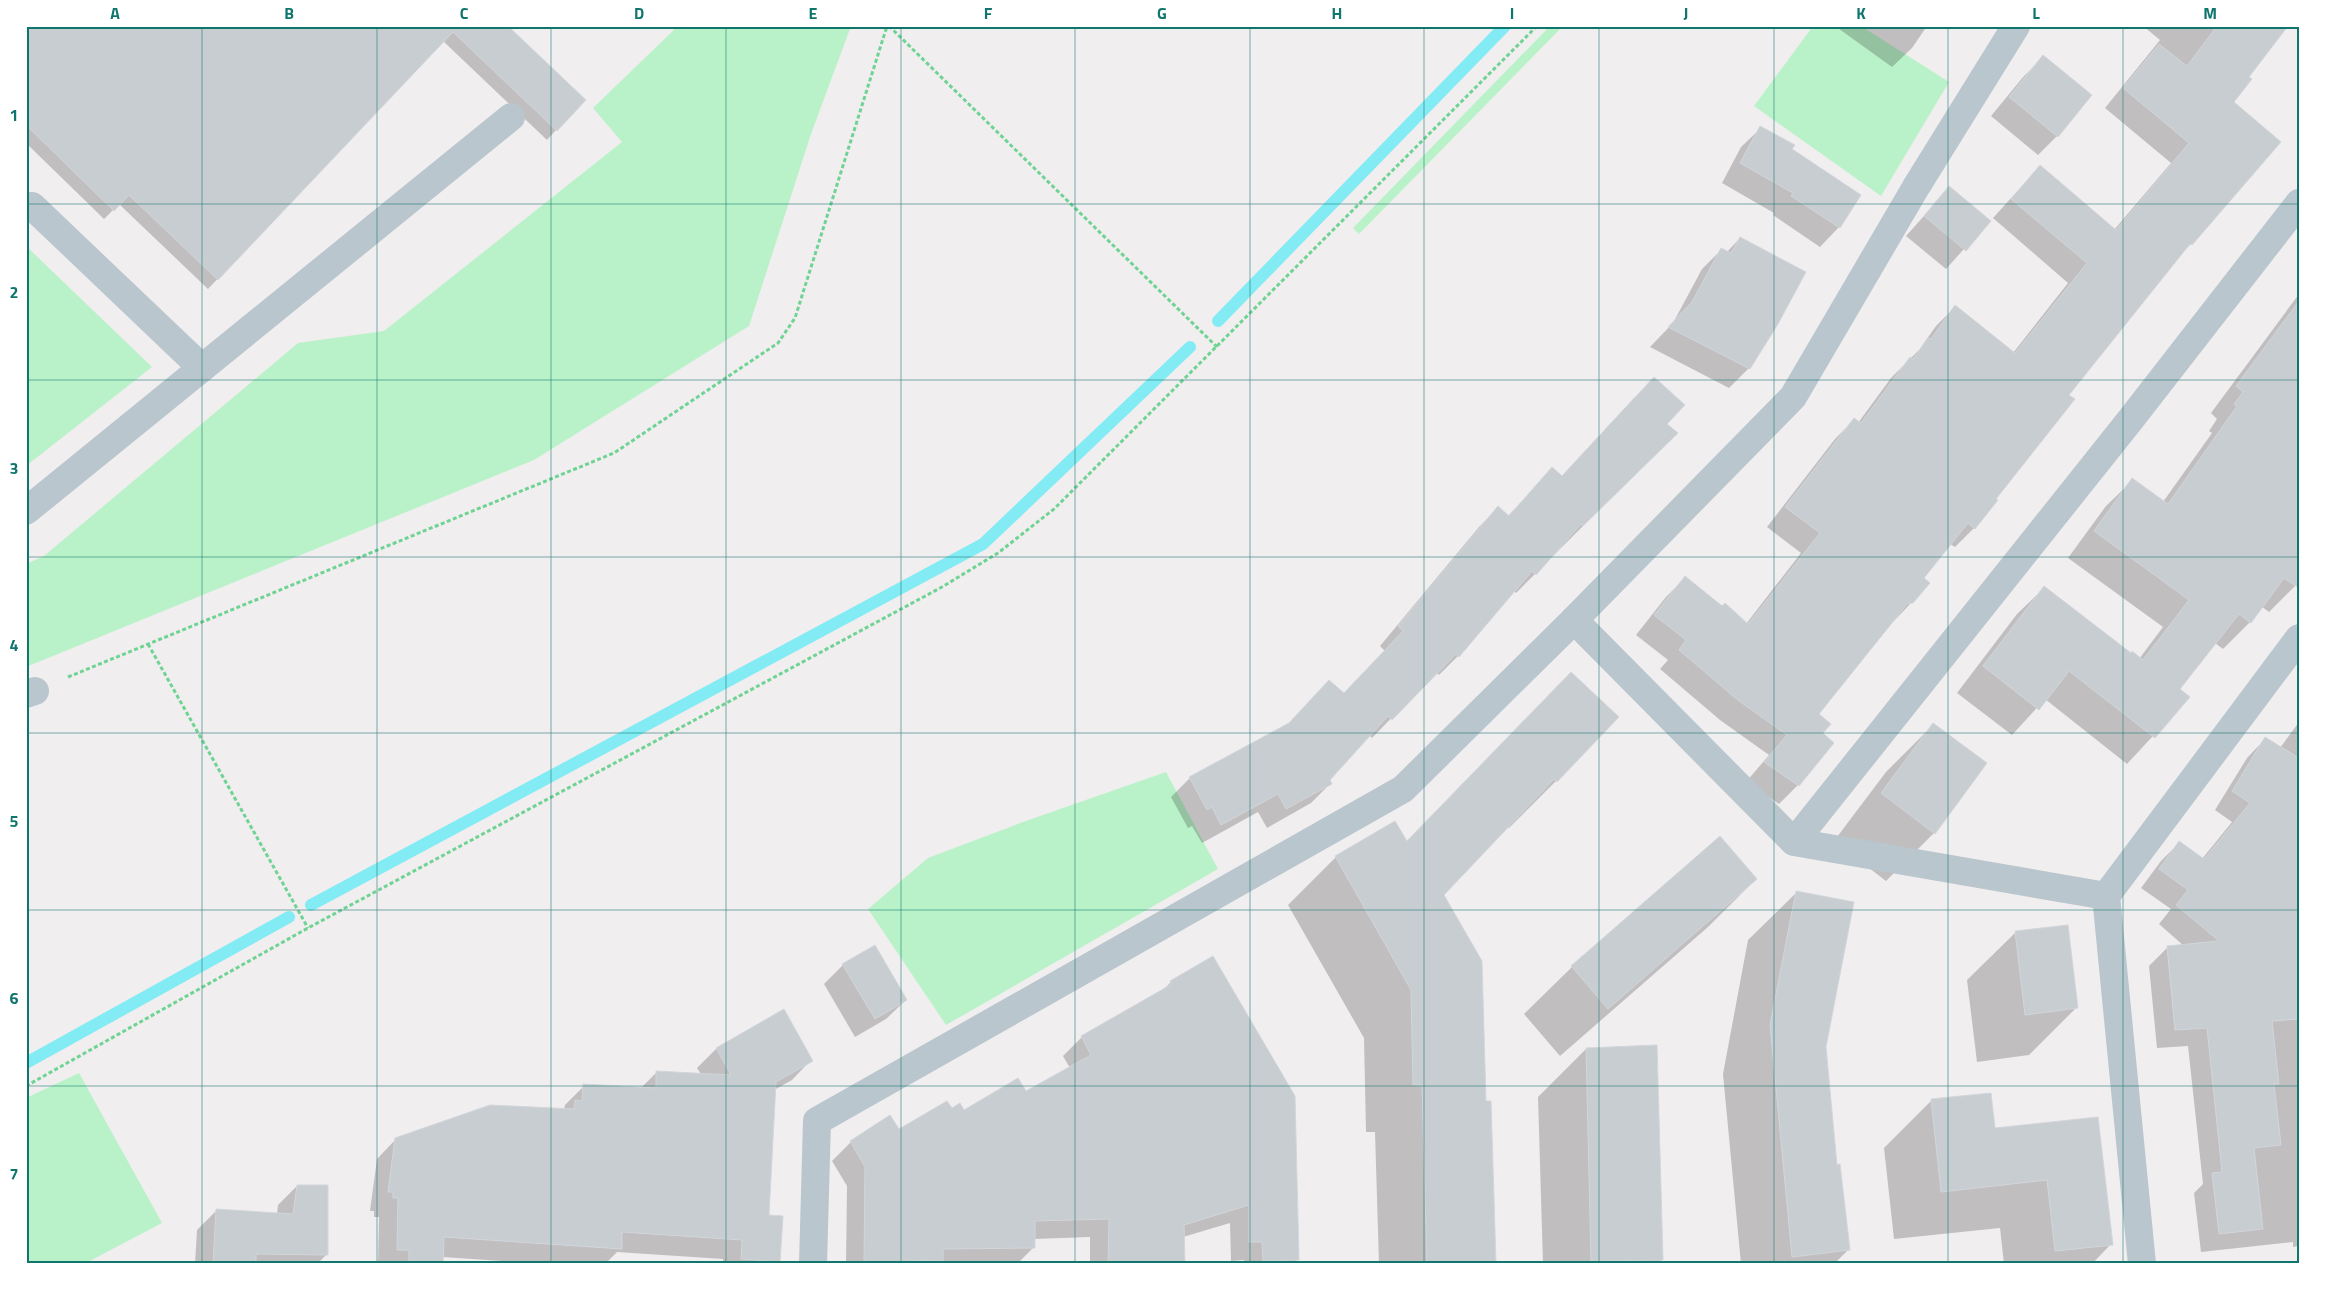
<svg xmlns="http://www.w3.org/2000/svg" width="2325" height="1290" viewBox="0 0 2325 1290" font-family="'Titillium Web',sans-serif">
  <style>
    .green { fill: #b9f2c8 }
    .shadow { fill: #0003 }
    .lines { fill: none; stroke-linecap: round; stroke-linejoin: round }
    .stream { stroke: #83ebf3; stroke-width: 12 }
    .building { fill: #c8cdd2; stroke: #d2d6db }
    .path { stroke: #6fd394; stroke-width: 3; stroke-dasharray: 4 2.5; stroke-linecap: butt }
    .minor { stroke: #b9c6cd; stroke-width: 28 }
    .grid { fill: none; stroke: #0f766e; stroke-width: 1; stroke-opacity: 0.55 }
    .neatline { fill: none; stroke: #0f766e; stroke-width: 2 }
    .grid-label { font-size: 16px; text-anchor: middle; font-weight: bold; fill: #0f766e }
  </style>
  <rect width="100%" height="100%" fill="#f1eeef"/>
  <!-- green -->
  <g class="green">
    <path d="M678 26H851L811 134 749 326 534 460 26 667V564L44 556 298 343 384 331 622 142 593 108Z"/>
    <path d="M1550 26H1563L1359 234 1353 228Z"/>
    <path d="M1813 26H1861L1949 82 1881 196 1754 106Z"/>
    <path d="M26 246 152 367 26 466Z"/>
    <path d="M1166 772 1218 869 946 1025 868 909 928 858 1023 822Z"/>
    <path d="M79 1073 162 1223 84 1264H26V1098Z"/>
  </g>
  <!-- shadow -->
  <g class="shadow">
    <path d="M26 26H507L556 130 547 140 443 41 208 289 119 204 104 219 26 143Z"/>
    <path d="M1835 26H1927L1912 48 1892 67Z"/>
    <path d="M2143 26H2286L2247 77 2233 102 2191 244 2176 258 2067 395 1974 528 1955 547 1950 544 1923 579 1912 602 1893 622 1818 714 1821 733 1832 743 1798 785 1779 804 1746 782 1769 755 1720 720 1660 669 1668 660 1636 635 1666 597 1685 578 1746 624 1801 553 1767 527 1835 439 1854 420 1858 423 1891 378 1919 350 1936 326 1955 307 2013 353 2068 283 1993 218 2040 166 2114 230 2171 163 2105 108 2160 40Z"/>
    <path d="M2044 57 2057 136 2038 155 1991 116 2024 76Z"/>
    <path d="M1761 128 1859 195 1839 227 1820 247 1773 215 1774 213 1722 183 1741 147Z"/>
    <path d="M1949 188 1989 221 1946 269 1906 236Z"/>
    <path d="M1740 238 1777 324 1749 368 1729 388 1650 347 1673 323 1702 269 1722 249 1727 252Z"/>
    <path d="M2299 294 2298 538 2296 585 2269 612 2261 606 2250 622 2223 649 2215 643 2178 689 2189 697 2127 764 2045 699 2012 735 1957 693 2017 614 2044 588 2131 654 2139 659 2163 627 2068 558 2106 506 2133 480 2163 502 2212 433 2209 431 2217 419 2211 413Z"/>
    <path d="M1635 397 1666 424 1657 452 1516 593 1514 591 1458 656 1439 675 1436 672 1372 738 1369 735 1328 780 1330 784 1311 803 1267 828 1258 812 1202 843 1192 826 1188 828 1171 797 1190 778 1343 694 1385 651 1380 646 1479 527 1498 508 1508 516 1552 469 1561 477Z"/>
    <path d="M1524 721 1556 781 1509 828 1507 827 1442 895 1484 1102 1495 1264H1379L1375 1132H1366L1364 1038 1288 905 1336 857 1406 842Z"/>
    <path d="M2299 722V1246L2293 1247V1242L2201 1252 2194 1193 2203 1184 2188 1046 2157 1048 2149 966 2168 947 2184 946 2159 924 2171 909 2141 888 2161 861 2179 843 2202 859 2232 822 2215 810 2247 758 2265 739 2280 748Z"/>
    <path d="M1933 725 1934 833 1886 881 1834 841 1886 772Z"/>
    <path d="M1720 837 1756 879 1708 927 1560 1056 1524 1014 1572 967Z"/>
    <path d="M1796 893 1825 1047 1836 1166 1848 1250 1834 1264H1741L1723 1074 1748 940Z"/>
    <path d="M2067 926 2077 1007 2029 1055 1977 1062 1967 980 2015 933Z"/>
    <path d="M1213 958 1297 1259 1293 1264H1244V1260L1231 1261 1230 1223 1183 1237 1184 1264H1090V1237L1034 1239V1247L1017 1264H846L847 1186 832 1161 851 1142 890 1117 899 1131 951 1109 964 1112 1026 1092 1070 1068 1063 1056 1082 1037 1162 991 1171 982Z"/>
    <path d="M843 965 906 1000 886 1019 855 1037 824 984Z"/>
    <path d="M716 1049 811 1060 792 1080 774 1090 768 1216 779 1261 776 1264H723V1259L617 1252 605 1264H545L442 1257V1264H378L379 1217H374V1211H370L377 1159 396 1139 564 1110 565 1105 584 1086 640 1089 657 1072 701 1074 697 1068Z"/>
    <path d="M1586 1049 1662 1259 1658 1264H1543L1538 1097Z"/>
    <path d="M1932 1100 1994 1130 2097 1118 2111 1244 2092 1264H2004L2000 1228 1894 1239 1884 1148Z"/>
    <path d="M297 1186 327 1254 317 1264H195L197 1230 217 1210 277 1214 278 1205Z"/>
  </g>
  <g class="lines">
    <!-- stream -->
    <g class="stream">
      <path d="M1218 321 1505 26"/>
      <path d="M311 905 983 544 1190 347"/>
      <path d="M26 1063 289 917"/>
    </g>
  </g>
  <!-- building -->
  <g class="building">
    <path d="M26 26H508L586 100 557 131 453 32 218 280 129 195 114 211 26 125Z"/>
    <path d="M2217 26H2288L2249 77 2252 79 2234 102 2281 142 2192 245 2190 244 2069 395 2075 399 1996 499 1998 500 1975 529 1968 523 1924 578 1930 583 1913 603 1907 604 1819 714 1831 724 1823 733 1834 743 1799 786 1764 762 1787 735 1739 701 1679 650 1686 640 1654 615 1685 576 1722 606 1725 603 1748 624 1820 533 1785 507 1854 418 1861 423 1910 357 1913 359 1929 338 1931 339 1955 305 2015 353 2087 263 2011 199 2040 165 2116 230 2189 143 2123 88 2159 44 2187 66Z"/>
    <path d="M2043 55 2092 95 2058 137 2009 97Z"/>
    <path d="M1760 126 1795 145 1792 149 1861 195 1840 228 1791 196 1793 193 1740 163Z"/>
    <path d="M1949 186 1991 221 1966 251 1924 216Z"/>
    <path d="M1740 237 1806 272 1778 324 1750 369 1668 327 1692 302 1721 248 1731 253Z"/>
    <path d="M2299 301V588L2284 578 2251 623 2239 614 2180 689 2190 697 2155 738 2069 671 2039 710 1983 666 2044 586 2131 653 2132 651 2143 660 2189 600 2094 531 2132 478 2168 504 2237 406 2234 404 2243 392 2236 386Z"/>
    <path d="M1654 377 1685 405 1667 424 1678 433 1583 526 1581 524 1536 575 1532 571 1459 657 1456 654 1392 720 1388 716 1330 780 1332 784 1286 809 1278 794 1221 825 1212 807 1207 810 1189 777 1289 723 1329 680 1344 693 1403 631 1398 626 1498 506 1509 516 1552 467 1562 476Z"/>
    <path d="M1571 672 1619 717 1557 782 1554 779 1444 895 1482 961 1486 1101H1491L1496 1264H1427L1422 1085H1413L1411 990 1335 856 1395 821 1407 841Z"/>
    <path d="M1933 723 1987 763 1935 834 1881 793Z"/>
    <path d="M2265 737 2299 758V1019L2272 1021 2279 1084H2274L2281 1145 2254 1148 2263 1229 2219 1234 2212 1173 2222 1172 2207 1028 2175 1030 2167 946 2219 941 2176 905 2188 890 2159 869 2179 841 2204 859 2250 803 2232 791Z"/>
    <path d="M1720 836 1757 879 1608 1009 1571 966Z"/>
    <path d="M1796 891 1854 902 1826 1047 1837 1165 1840 1164 1850 1250 1792 1257 1770 1025Z"/>
    <path d="M2068 925 2078 1008 2025 1015 2015 931Z"/>
    <path d="M875 945 907 1000 875 1019 842 964Z"/>
    <path d="M1213 956 1295 1096 1299 1260 1263 1261 1262 1242H1249V1205L1184 1225 1185 1264H1108L1109 1219 1035 1221V1248L943 1249V1261L905 1260V1264H864L865 1167 850 1141 890 1115 899 1129 947 1101 952 1108 960 1103 964 1110 1018 1078 1026 1091 1091 1055 1081 1036 1172 984 1170 981Z"/>
    <path d="M784 1009 813 1061 776 1082 769 1215 783 1216 780 1262 741 1259 742 1240 622 1232V1249L444 1237 443 1264H409V1250H397L398 1198H393V1192H388L395 1138 490 1105 574 1109 575 1100 582 1101 583 1084 656 1088V1071L731 1075 716 1048Z"/>
    <path d="M1657 1045 1663 1260 1591 1261 1586 1048Z"/>
    <path d="M1991 1093 1995 1128 2098 1117 2113 1245 2055 1251 2047 1180 1941 1192 1931 1099Z"/>
    <path d="M297 1185H328V1255L256 1254V1264H213L216 1209 293 1214Z"/>
  </g>
  <g class="lines">
    <!-- path -->
    <g class="path">
      <path d="M889 26 1217 347"/>
      <path d="M148 644 308 928"/>
      <path d="M68 677 614 453 778 343 795 318 887 26"/>
      <path d="M26 1086 308 928 942 587 998 553 1054 509 1537 26"/>
    </g>
    <!-- minor -->
    <g class="minor">
      <path d="M32 206 202 368"/>
      <path d="M26 511 511 117"/>
      <path d="M1574 620 1794 842 2106 896"/>
      <path d="M26 694 35 691"/>
      <path d="M1794 842 2131 419 2299 203"/>
      <path d="M813 1264 817 1121 1403 789 1574 620 1793 397 1916 187 2016 26"/>
      <path d="M2142 1264 2106 896 2299 638"/>
    </g>
  </g>
  <!-- grid -->
  <path class="grid" d="M202 26V1264M377 26V1264M551 26V1264M726 26V1264M901 26V1264M1075 26V1264M1250 26V1264M1424 26V1264M1599 26V1264M1774 26V1264M1948 26V1264M2123 26V1264M26 204H2299M26 380H2299M26 557H2299M26 733H2299M26 910H2299M26 1086H2299"/>
  <!-- border -->
  <rect width="2325" height="1290" fill="none" stroke="#ffffff" stroke-width="55"/>
  <rect x="28" y="28" width="2270" height="1234" class="neatline"/>
  <g class="grid-label">
    <text x="115" y="19">A</text>
    <text x="289" y="19">B</text>
    <text x="464" y="19">C</text>
    <text x="639" y="19">D</text>
    <text x="813" y="19">E</text>
    <text x="988" y="19">F</text>
    <text x="1162" y="19">G</text>
    <text x="1337" y="19">H</text>
    <text x="1512" y="19">I</text>
    <text x="1686" y="19">J</text>
    <text x="1861" y="19">K</text>
    <text x="2036" y="19">L</text>
    <text x="2210" y="19">M</text>
    <text x="14" y="121">1</text>
    <text x="14" y="298">2</text>
    <text x="14" y="474">3</text>
    <text x="14" y="651">4</text>
    <text x="14" y="827">5</text>
    <text x="14" y="1004">6</text>
    <text x="14" y="1180">7</text>
  </g>
</svg>
